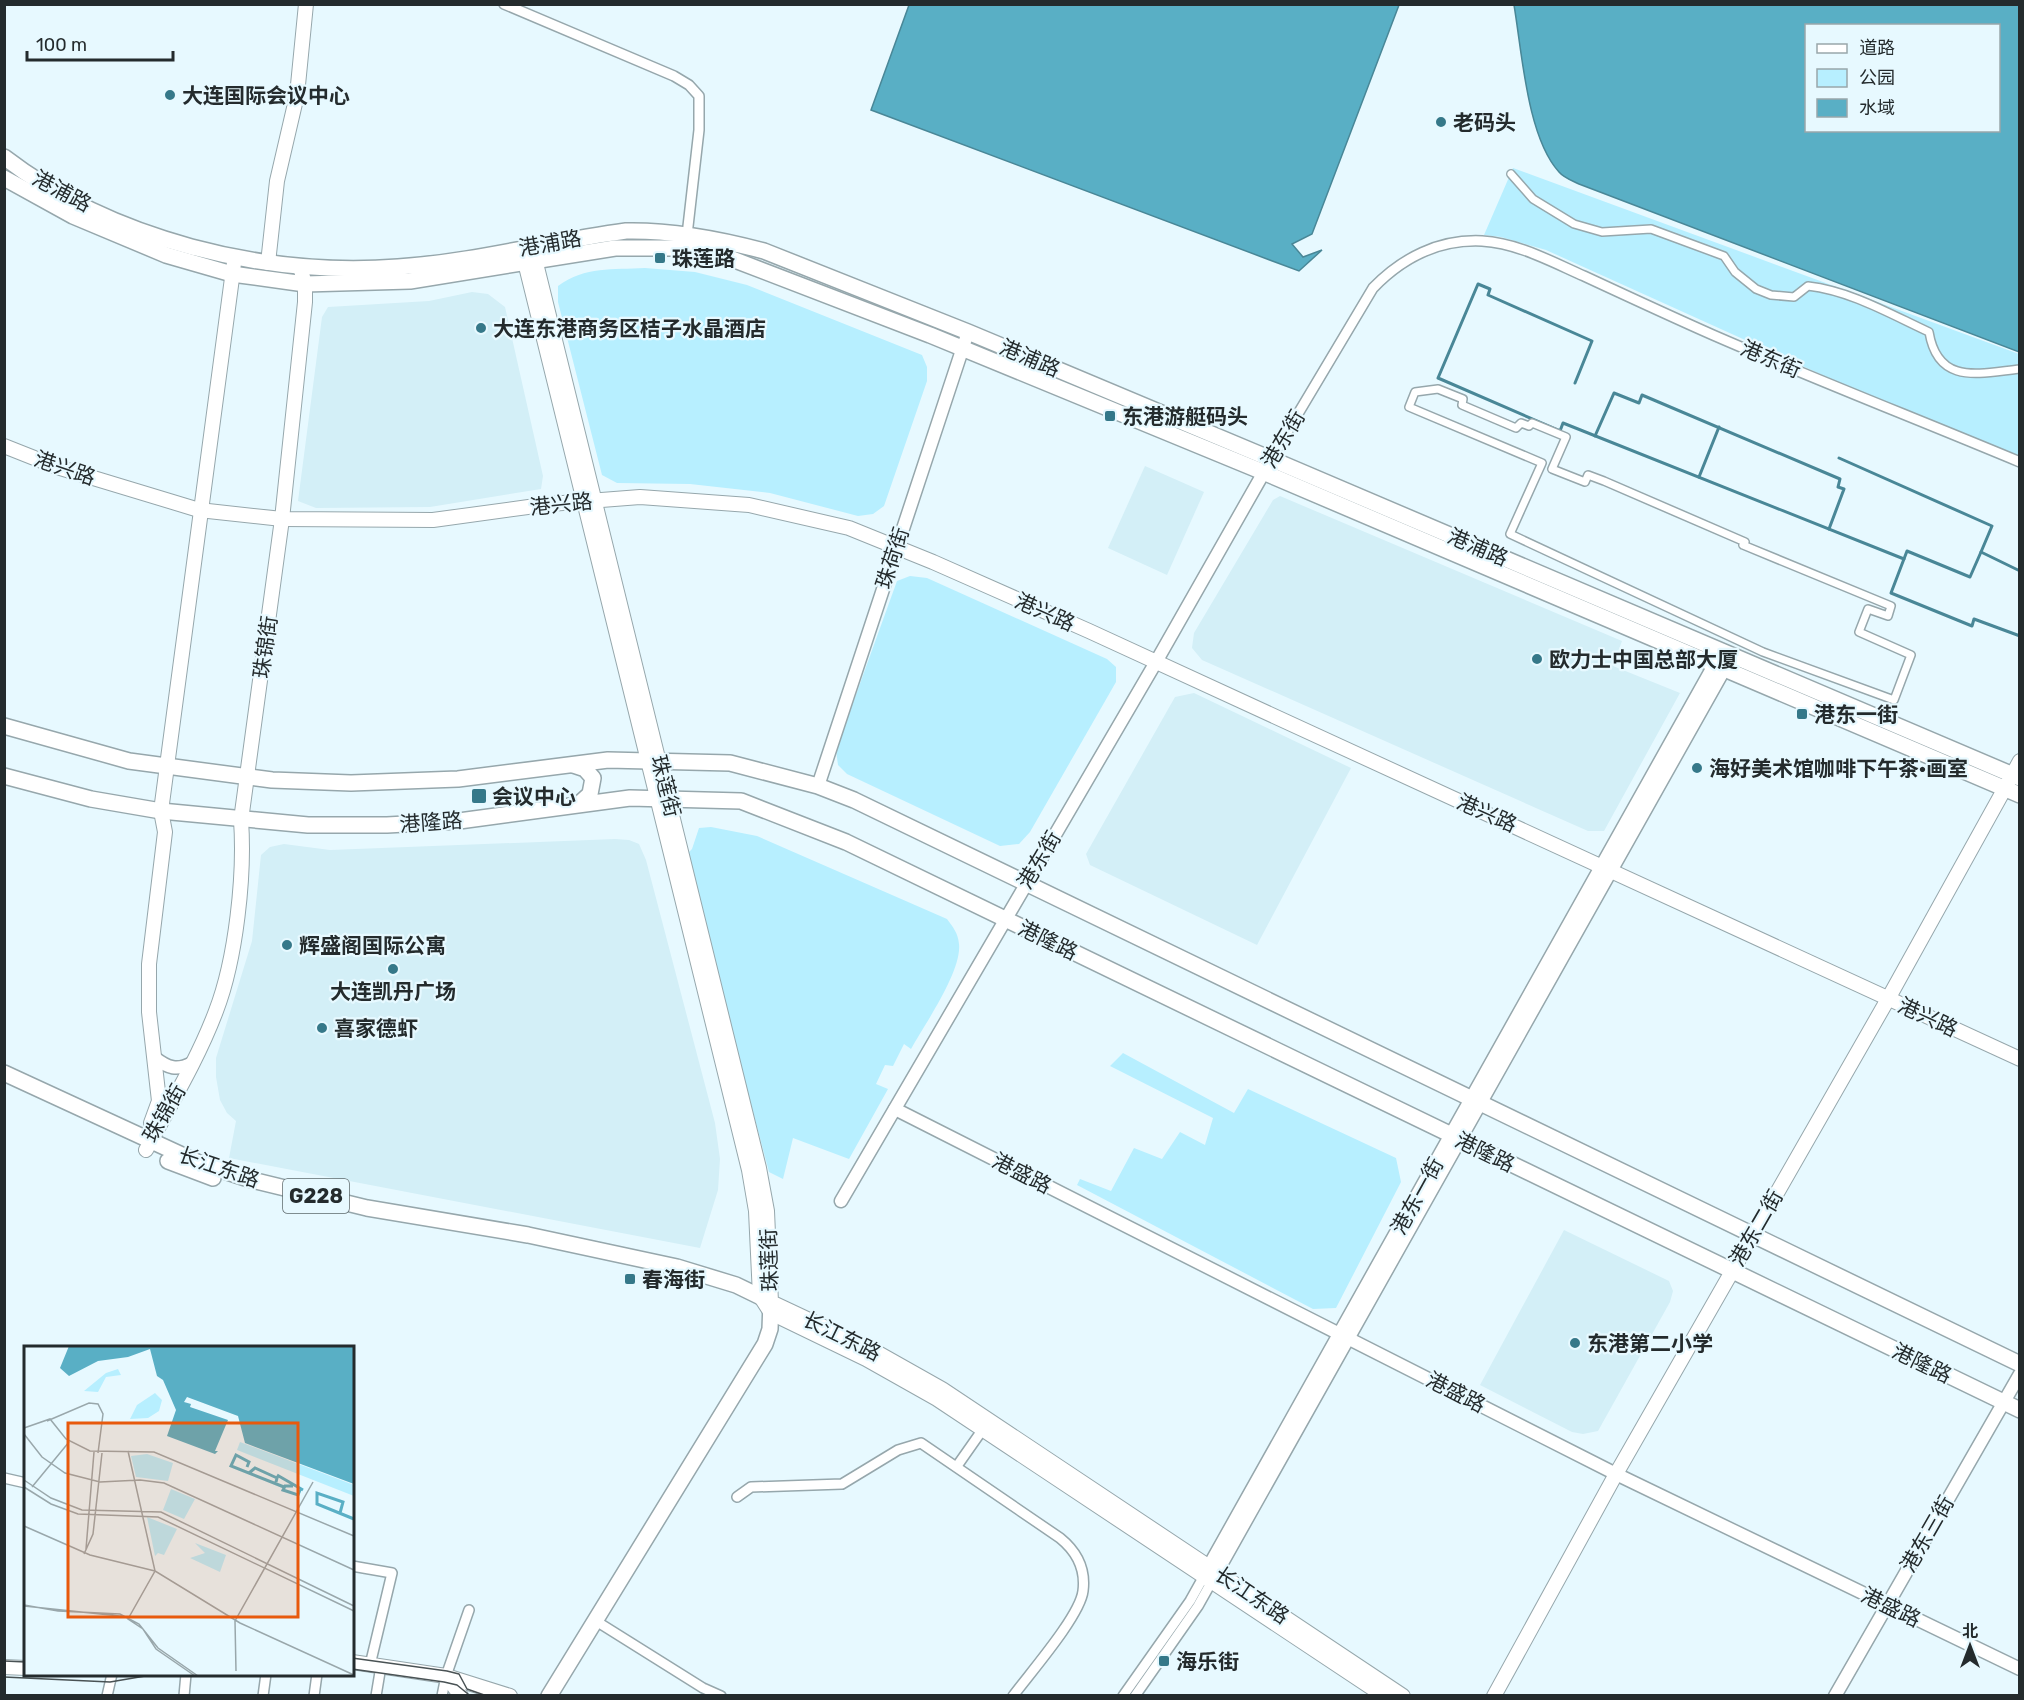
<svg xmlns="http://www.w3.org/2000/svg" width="2024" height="1700" viewBox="0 0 2024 1700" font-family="Rubik,'Noto Sans SC',sans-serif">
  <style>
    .built { fill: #d3eff7 }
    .green { fill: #b7efff }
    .water { fill: #59afc5; stroke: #498797; stroke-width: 1.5; fill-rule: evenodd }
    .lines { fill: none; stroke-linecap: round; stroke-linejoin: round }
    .stream { stroke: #498797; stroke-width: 3 }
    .pedestrian-casing { stroke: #96a7ac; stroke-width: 10 }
    .minor-casing { stroke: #96a7ac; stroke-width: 12 }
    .tertiary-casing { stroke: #96a7ac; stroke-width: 15 }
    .secondary-casing { stroke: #96a7ac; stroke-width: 16 }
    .primary-casing { stroke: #96a7ac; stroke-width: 18 }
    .trunk-casing { stroke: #96a7ac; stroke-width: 18 }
    .pedestrian { stroke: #fff; stroke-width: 7 }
    .minor { stroke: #fff; stroke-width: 9 }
    .tertiary { stroke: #fff; stroke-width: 12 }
    .secondary { stroke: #fff; stroke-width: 14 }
    .primary { stroke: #fff; stroke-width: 15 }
    .trunk { stroke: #fff; stroke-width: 15 }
    .tram { stroke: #495254; stroke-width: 1.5 }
    .poi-dot { fill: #357889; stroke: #e7f9ff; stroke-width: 2 }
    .labels { text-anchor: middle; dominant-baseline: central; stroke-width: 4.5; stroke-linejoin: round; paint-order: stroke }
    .shield { fill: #e7f9ff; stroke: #5e696c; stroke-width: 1.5 }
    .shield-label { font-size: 20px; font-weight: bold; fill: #242b2d }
    .poi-label { font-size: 21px; font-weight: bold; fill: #242b2d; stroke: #e7f9ff; text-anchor: start }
    .street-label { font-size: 21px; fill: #242b2d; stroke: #e7f9ff }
    .inset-river { fill: none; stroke: #59afc5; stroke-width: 3 }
    .inset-road { fill: none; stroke: #99a7ab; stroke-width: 1.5 }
    .view { fill: #e8590c; fill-opacity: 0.15; stroke: #e8590c; stroke-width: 3 }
    .inset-edge { fill: none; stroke: #242b2d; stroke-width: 3 }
  </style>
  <rect width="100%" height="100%" fill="#e7f9ff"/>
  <!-- built -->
  <g class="built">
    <path d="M472 292 488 294 505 307 543 476 541 489 430 507 316 508 298 501 322 317 328 307 429 301Z"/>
    <path d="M1145 466 1204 492 1167 575 1108 548Z"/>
    <path d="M1280 496 1622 641 1613 666 1680 693 1604 831H1588L1202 660 1192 648 1194 633 1273 500Z"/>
    <path d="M1194 693 1351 768 1257 945 1090 865 1086 854 1175 697Z"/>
    <path d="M615 839 629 840 639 844 646 860 715 1123 720 1159 718 1190 700 1248 229 1158 236 1121 227 1113 220 1100 216 1077V1058L252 941 261 855 270 847 284 844 330 850Z"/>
    <path d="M1564 1230 1669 1281 1673 1291 1670 1302 1598 1431 1583 1434 1572 1432 1480 1385Z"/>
  </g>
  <!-- green -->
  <g class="green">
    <path d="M1513 168 2019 354V456L1840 383 1546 250 1501 237 1484 235Z"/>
    <path d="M645 268 695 272 747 285 922 355 927 367V381L884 506 873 514 858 516 770 493 690 484 617 483 602 475 558 302V286C586 266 612 270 645 268Z"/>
    <path d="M910 576 927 578 1107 659 1116 667V682L1030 832 1019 844 1000 846 847 774 838 765 836 750 897 581Z"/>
    <path d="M711 827 757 836 947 919C953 927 958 933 959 944 962 971 925 1024 911 1049L904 1044 893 1066 885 1065 876 1084 888 1089 849 1159 793 1138 783 1179 769 1172 685 856 692 849 699 828Z"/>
    <path d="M1123 1053 1234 1113 1248 1089 1396 1158 1401 1182 1336 1308 1313 1309 1077 1185 1080 1179 1111 1191 1134 1148 1162 1159 1180 1132 1205 1145 1213 1118 1110 1066Z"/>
  </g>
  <!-- water -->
  <g class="water">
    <path d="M909 5V4L1399 5 1312 234 1292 244 1303 257 1322 250 1299 271 871 110Z"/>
    <path d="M1514 5H2019V352L1579 184C1573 181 1564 178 1559 172 1527 137 1522 52 1514 5ZM1806 26H1998V130H1806Z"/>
  </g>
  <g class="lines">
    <!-- stream -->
    <g class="stream">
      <path d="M1575 383 1592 341 1488 295 1490 289 1478 284 1438 378 1560 431 1563 423 1904 559"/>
      <path d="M1595 436 1614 393 1639 403 1642 395 1840 479 1838 487 1844 489 1829 529"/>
      <path d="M1839 458 1992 526 1981 552 2020 571"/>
      <path d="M1699 477 1719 427"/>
      <path d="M1981 552 1970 577 1907 551 1891 593 1972 626 1974 619 2020 636"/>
    </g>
    <defs>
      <g id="pedestrian">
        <path d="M1511 174 1533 199 1574 224 1602 232 1651 229 1724 256 1735 272 1756 289 1771 295 1794 297 1808 286C1851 291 1890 314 1929 332 1938 386 1980 373 2020 369"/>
        <path d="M1438 389 1463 399 1462 405 1516 428 1521 423 1529 426 1532 423 1566 437 1552 469 1585 482 1588 475 1604 481 1745 542 1743 545 1891 606 1888 616 1868 609 1859 632 1911 655 1894 700 1763 652 1510 534 1542 463 1409 407 1415 392Z"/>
      </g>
      <g id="minor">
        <path d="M504 4 674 76 689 85 699 96V130L687 235"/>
        <path d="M1271 459 1373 288C1402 258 1439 239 1482 241 1518 243 1552 262 1584 276 1627 296 1670 316 1713 335 1814 379 1917 419 2020 462"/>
        <path d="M957 1466 983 1429"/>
        <path d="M4 1478 26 1483"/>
        <path d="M737 1497 751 1487 842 1484 898 1450 921 1443 1060 1538C1076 1551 1086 1568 1083 1591 1080 1616 1030 1673 1013 1696"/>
        <path d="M352 1566 392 1573 370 1665"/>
        <path d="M596 1621 703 1688 721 1696"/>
        <path d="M107 1696 112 1674"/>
        <path d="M184 1696 186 1674"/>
        <path d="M263 1696 266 1674"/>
        <path d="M314 1696 317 1674"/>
        <path d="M376 1696 381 1666"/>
        <path d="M442 1696 446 1676 469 1610"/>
        <path d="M1123 1696 1190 1601 1204 1576"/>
        <path d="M1135 1696 1198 1606 1212 1581"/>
      </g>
      <g id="tertiary">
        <path d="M818 786 968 332"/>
        <path d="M155 1058C168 1068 177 1071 192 1063"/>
        <path d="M895 1109 1616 1474 2020 1669"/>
        <path d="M841 1201 1156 662 1268 465"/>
        <path d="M1204 1575 1718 658"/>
        <path d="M1213 1579 1729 661"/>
        <path d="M1835 1696 2020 1374"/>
      </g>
      <g id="secondary">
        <path d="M533 251 759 1168 767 1211 771 1302 871 1349 942 1389 1403 1696"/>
        <path d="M523 254 749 1170 756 1211 760 1296 771 1313 866 1359 937 1399 1384 1696"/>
        <path d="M268 263 277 181 297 95 306 4"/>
        <path d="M4 446 57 467 199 510 282 519 433 520 550 504 640 497 749 505 849 528 933 562 1089 631 2020 1059"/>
        <path d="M151 1123 159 1101 149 1012V964L165 832 161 811 234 263"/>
        <path d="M146 1150C170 1105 198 1059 216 1011 236 959 245 875 241 820L282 519 305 302V284L300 267"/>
        <path d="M352 1662 446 1676 510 1696"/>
        <path d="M4 1667 26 1668"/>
        <path d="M446 1676 461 1696"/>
        <path d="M1494 1696 1616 1474 1888 999 2020 761"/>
      </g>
      <g id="primary">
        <path d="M4 157C112 240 264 277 398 267 475 262 550 241 626 231 673 230 719 239 764 251L968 332 1271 459 2020 778"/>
        <path d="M4 178 73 216 166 255 232 274 305 284 410 281 615 248H688L727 257 930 335 1263 472 2020 795"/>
        <path d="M4 726 129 761 272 780 351 783 458 779 608 760 730 763 818 786 854 800 2020 1364"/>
        <path d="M573 765 585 769 593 778 590 794 579 804"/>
        <path d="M4 776 91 799 161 811 308 825H387L459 821 630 798 741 801 846 842 2020 1410"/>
      </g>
      <g id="trunk">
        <path d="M4 1073 197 1162 248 1179 367 1208 528 1235 677 1267 736 1285 771 1302 770 1329 765 1344 549 1696"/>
        <path d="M168 1161 213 1178"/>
      </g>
    </defs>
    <!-- pedestrian casing -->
    <use href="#pedestrian" class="pedestrian-casing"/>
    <!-- minor casing -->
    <use href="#minor" class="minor-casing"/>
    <!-- tertiary casing -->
    <use href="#tertiary" class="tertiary-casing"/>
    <!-- secondary casing -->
    <use href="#secondary" class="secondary-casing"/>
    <!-- primary casing -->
    <use href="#primary" class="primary-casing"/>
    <!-- trunk casing -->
    <use href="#trunk" class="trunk-casing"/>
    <!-- pedestrian -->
    <use href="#pedestrian" class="pedestrian"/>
    <!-- minor -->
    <use href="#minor" class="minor"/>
    <!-- tertiary -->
    <use href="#tertiary" class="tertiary"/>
    <!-- secondary -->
    <use href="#secondary" class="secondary"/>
    <!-- primary -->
    <use href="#primary" class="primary"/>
    <!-- trunk -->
    <use href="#trunk" class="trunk"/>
    <!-- tram -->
    <g class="tram">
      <path d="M352 1658 447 1671 459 1674 467 1689 487 1696"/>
      <path d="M4 1661 26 1662"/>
      <path d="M352 1669 444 1682 457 1685 468 1694"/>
      <path d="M4 1677 110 1682 157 1674"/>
    </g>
  </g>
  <!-- markers -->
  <g class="poi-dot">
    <circle cx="170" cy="95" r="6"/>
    <circle cx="1441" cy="122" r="6"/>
    <rect x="654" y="252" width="12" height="12" rx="3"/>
    <circle cx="481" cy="328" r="6"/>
    <rect x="1104" y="410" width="12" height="12" rx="3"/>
    <circle cx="1537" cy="659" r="6"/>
    <rect x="1796" y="708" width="12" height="12" rx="3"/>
    <circle cx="1697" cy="768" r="6"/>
    <rect x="471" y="788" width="16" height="16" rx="3"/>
    <circle cx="287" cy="945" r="6"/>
    <circle cx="393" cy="969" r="6"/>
    <circle cx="322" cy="1028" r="6"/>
    <rect x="624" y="1273" width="12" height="12" rx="3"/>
    <circle cx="1575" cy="1343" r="6"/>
    <rect x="1158" y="1655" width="12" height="12" rx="3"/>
  </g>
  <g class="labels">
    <!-- shield labels -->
    <rect class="shield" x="283" y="1179" width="66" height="34" rx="4.5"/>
    <g class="shield-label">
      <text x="316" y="1196">G228</text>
    </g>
    <!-- poi labels -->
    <g class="poi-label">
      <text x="182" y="95">大连国际会议中心</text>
      <text x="1453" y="122">老码头</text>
      <text x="672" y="258">珠莲路</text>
      <text x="493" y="328">大连东港商务区桔子水晶酒店</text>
      <text x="1122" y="416">东港游艇码头</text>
      <text x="1549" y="659">欧力士中国总部大厦</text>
      <text x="1814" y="714">港东一街</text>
      <text x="1709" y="768">海好美术馆咖啡下午茶·画室</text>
      <text x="492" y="796">会议中心</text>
      <text x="299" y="945">辉盛阁国际公寓</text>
      <text x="393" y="991" text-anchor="middle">大连凯丹广场</text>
      <text x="334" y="1028">喜家德虾</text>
      <text x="642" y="1279">春海街</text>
      <text x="1587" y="1343">东港第二小学</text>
      <text x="1176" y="1661">海乐街</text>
    </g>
    <!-- street labels -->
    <g class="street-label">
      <text transform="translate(62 191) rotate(28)">港浦路</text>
      <text transform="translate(550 243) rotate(-10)">港浦路</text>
      <text transform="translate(1030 358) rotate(23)">港浦路</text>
      <text transform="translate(1771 359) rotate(23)">港东街</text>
      <text transform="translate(1283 439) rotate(-59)">港东街</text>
      <text transform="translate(65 468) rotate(19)">港兴路</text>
      <text transform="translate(561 504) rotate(-6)">港兴路</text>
      <text transform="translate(1478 547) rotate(23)">港浦路</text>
      <text transform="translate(892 558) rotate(-72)">珠荷街</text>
      <text transform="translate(1045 612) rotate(24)">港兴路</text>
      <text transform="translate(265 647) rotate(-82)">珠锦街</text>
      <text transform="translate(666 786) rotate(76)">珠莲街</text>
      <text transform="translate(1487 813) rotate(24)">港兴路</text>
      <text transform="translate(431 822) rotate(-4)">港隆路</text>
      <text transform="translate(1039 860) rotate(-59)">港东街</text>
      <text transform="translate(1048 940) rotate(26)">港隆路</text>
      <text transform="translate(1928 1017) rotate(25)">港兴路</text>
      <text transform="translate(164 1113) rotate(-60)">珠锦街</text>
      <text transform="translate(1485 1152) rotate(26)">港隆路</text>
      <text transform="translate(219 1167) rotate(19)">长江东路</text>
      <text transform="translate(1022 1173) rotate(27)">港盛路</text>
      <text transform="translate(1417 1196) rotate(-61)">港东一街</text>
      <text transform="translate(1756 1228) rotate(-60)">港东二街</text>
      <text transform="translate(769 1260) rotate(-92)">珠莲街</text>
      <text transform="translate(842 1336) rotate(26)">长江东路</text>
      <text transform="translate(1922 1363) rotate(26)">港隆路</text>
      <text transform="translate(1456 1392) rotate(27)">港盛路</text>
      <text transform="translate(1927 1534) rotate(-60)">港东三街</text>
      <text transform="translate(1252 1595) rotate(34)">长江东路</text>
      <text transform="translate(1891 1607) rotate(26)">港盛路</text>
    </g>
  </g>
  <!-- overview -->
  <g transform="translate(24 1346)">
    <rect width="330" height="330" fill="#e7f9ff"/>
    <path d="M94 23 97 29 82 31 74 46 60 45 82 27ZM131 47 138 54 135 65 124 72 106 73 113 59ZM216 96 330 139V150L213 104ZM123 108 149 117 144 135 112 131 107 110ZM147 143 171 153 160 173 139 164ZM123 171 153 183 140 209 134 207 131 210ZM171 197 202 209 196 226 166 212 181 207Z" fill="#b7efff"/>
    <path d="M45 0H330V138L221 97 214 70 163 51 160 56 167 58 166 61 204 74 191 105H194L191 108 143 90 152 64 139 34 133 30 126 3 104 11 74 15 45 30 36 22Z" fill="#59afc5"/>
    <path class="inset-river" d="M223 121 225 116 212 109 207 120 260 141M225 127 231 122 253 132 252 136M253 129 279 144M269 140H261L259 144 274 149 276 144M316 167 319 156 293 147V158L330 173"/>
    <path class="inset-road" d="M23 75 65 57 74 58 79 68 74 107M0 82 26 73 42 93 66 105 130 106 330 190M0 88 18 111 41 127 76 136 116 134 140 137 330 224M104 105 131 225 216 277 330 329M0 134 27 152 58 164 137 166 330 260M0 141 27 158 54 168 134 171 330 265M8 141 45 96M0 180 66 209 131 225 104 273 119 283 132 303 171 330M62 203 70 106M60 208 69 188 78 107M0 259 34 265 96 268 115 278 134 302 174 330M0 260 105 271M212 325 211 275 289 136"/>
    <path class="view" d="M44 77H274V271H44Z"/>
    <rect width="330" height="330" class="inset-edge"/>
  </g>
  <!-- border -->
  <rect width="2024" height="1700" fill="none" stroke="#242b2d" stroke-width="12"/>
  <!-- legend -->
  <rect x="1805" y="24" width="195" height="108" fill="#e7f9ff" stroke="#99a7ab" stroke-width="1.5"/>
  <rect x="1817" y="44" width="30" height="9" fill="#ffffff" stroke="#99a7ab" stroke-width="1.5"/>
  <text x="1859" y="54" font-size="18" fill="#242b2d">道路</text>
  <rect x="1817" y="69" width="30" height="18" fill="#b7efff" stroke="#99a7ab" stroke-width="1.5"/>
  <text x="1859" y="84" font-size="18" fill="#242b2d">公园</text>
  <rect x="1817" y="99" width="30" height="18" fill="#59afc5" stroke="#99a7ab" stroke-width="1.5"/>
  <text x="1859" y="114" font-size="18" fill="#242b2d">水域</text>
  <!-- north arrow -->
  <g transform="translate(1970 1646)" stroke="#e7f9ff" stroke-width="4.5" paint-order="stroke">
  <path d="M0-4.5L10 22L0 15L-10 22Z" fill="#242b2d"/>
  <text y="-9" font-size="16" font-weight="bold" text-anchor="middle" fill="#242b2d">北</text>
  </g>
  <!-- scale -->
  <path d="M27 51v9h146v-9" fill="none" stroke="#242b2d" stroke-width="3"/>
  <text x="36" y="51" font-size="18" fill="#242b2d" stroke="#e7f9ff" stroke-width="4.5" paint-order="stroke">100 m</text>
</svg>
